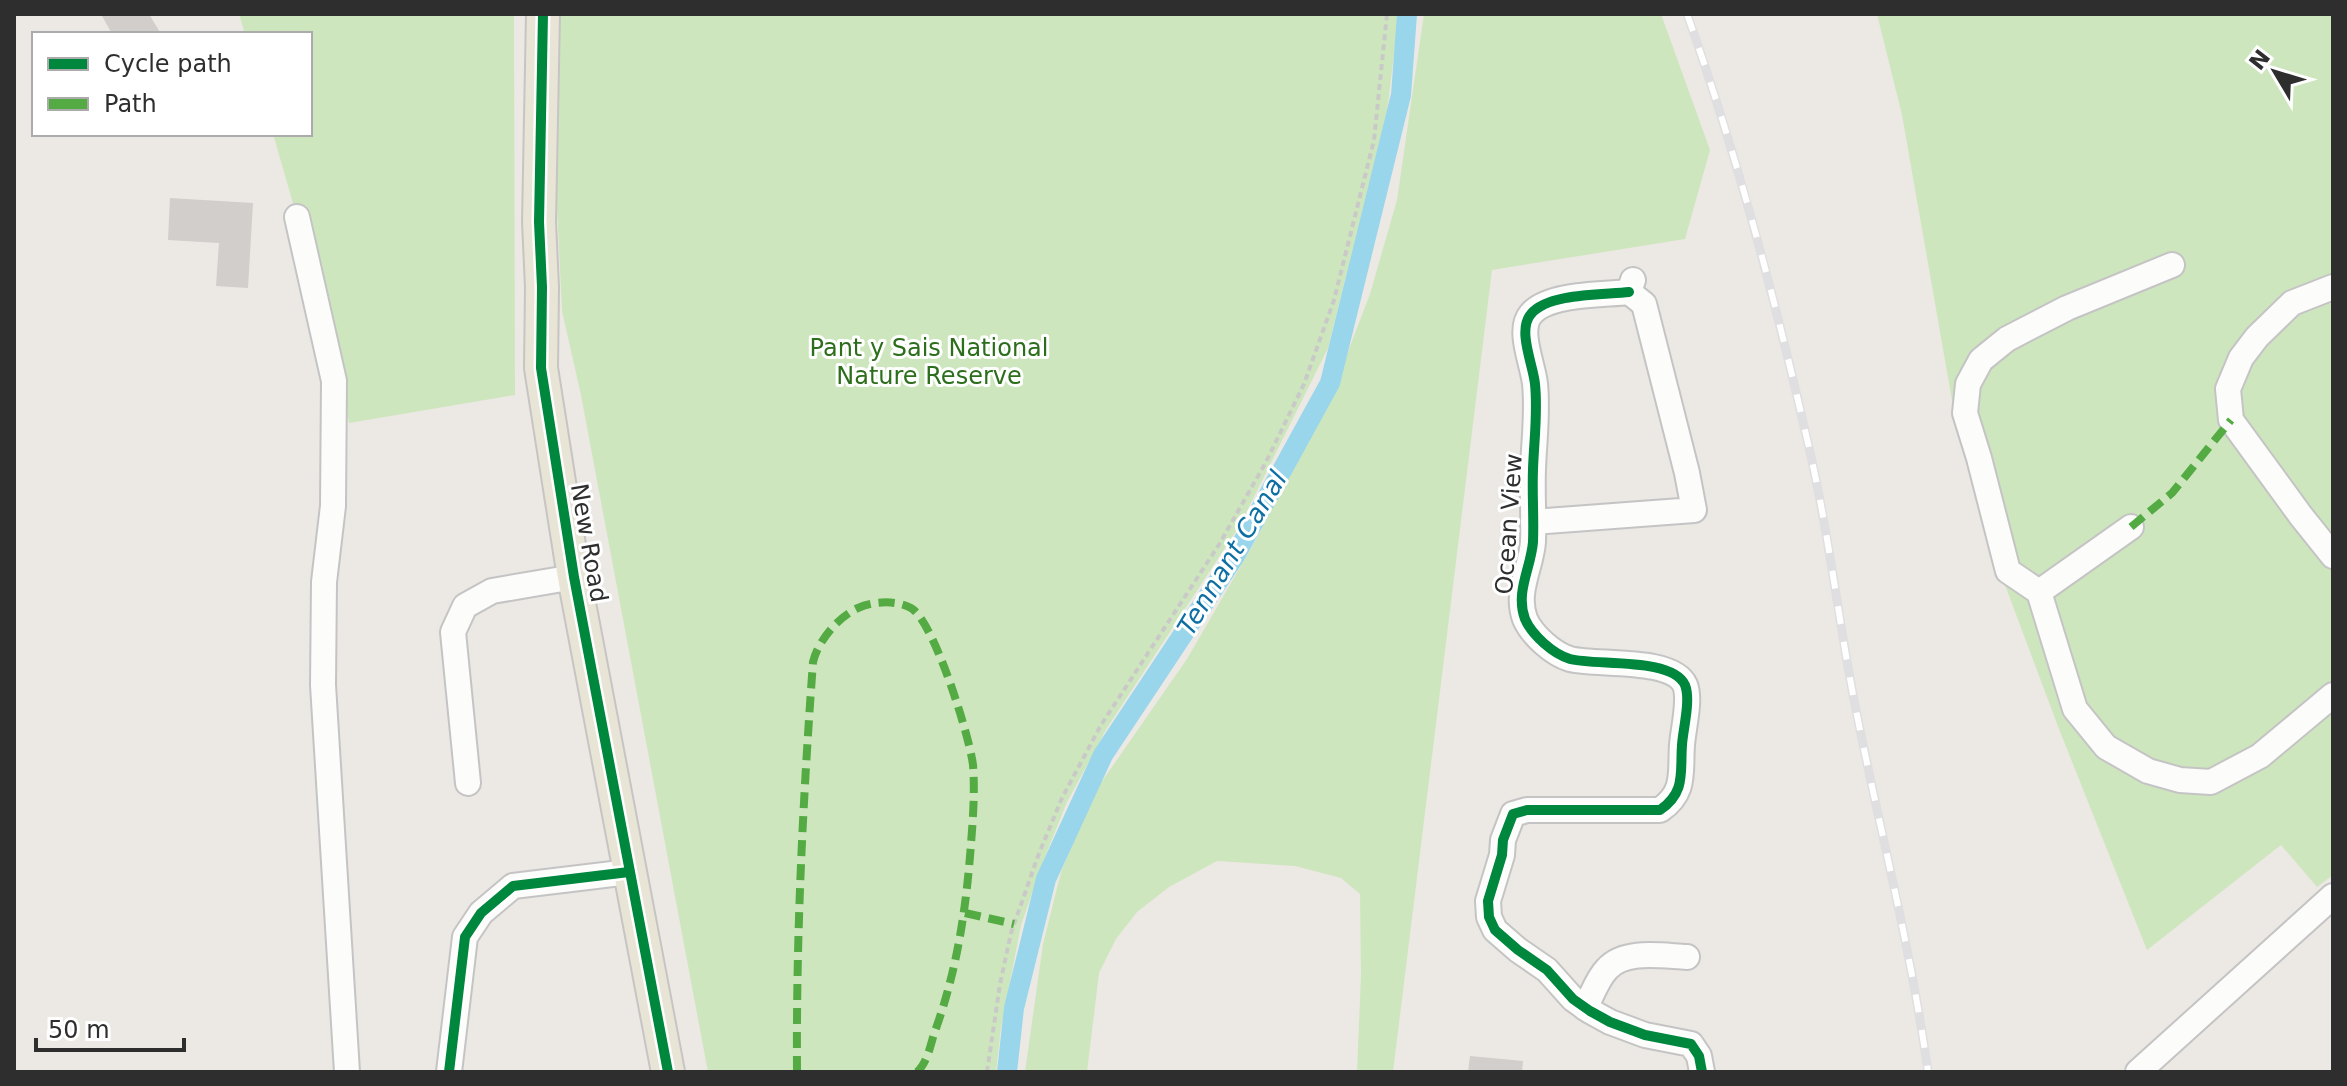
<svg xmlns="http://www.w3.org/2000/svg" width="2347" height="1086" viewBox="0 0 2347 1086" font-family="'DejaVu Sans',sans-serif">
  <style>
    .green { fill: #cee6be }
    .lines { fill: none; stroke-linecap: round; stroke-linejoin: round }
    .canal { stroke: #99d6ec; stroke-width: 20 }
    .building { fill: #d1cecb }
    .minor-casing { stroke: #c5c4c5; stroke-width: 28 }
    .major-casing { stroke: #c6c5c4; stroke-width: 36 }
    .path { stroke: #c9c9c8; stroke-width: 4; stroke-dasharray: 6 4; stroke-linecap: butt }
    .minor { stroke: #fcfcfb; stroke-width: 24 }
    .major { stroke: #e8e4d6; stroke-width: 32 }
    .rail-casing { stroke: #dfdfe1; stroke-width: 9 }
    .rail { stroke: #fff; stroke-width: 6; stroke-dasharray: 18; stroke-linecap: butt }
    .quiet { stroke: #54ab44; stroke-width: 8; stroke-dasharray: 16 8; stroke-linecap: butt }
    .cycleway-casing { stroke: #fff; stroke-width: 15 }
    .cycleway { stroke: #00873e; stroke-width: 10 }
    .labels { text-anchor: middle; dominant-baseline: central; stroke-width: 6; stroke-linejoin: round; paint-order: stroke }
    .park-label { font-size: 24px; fill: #2c6e1b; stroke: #fff }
    .street-label { font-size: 24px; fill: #2e2e2e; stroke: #fff }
    .water-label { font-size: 26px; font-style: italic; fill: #0d6fa3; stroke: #fff }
  </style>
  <rect width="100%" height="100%" fill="#ece8e4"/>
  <!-- green -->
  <g class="green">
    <path d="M239 14H514L515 395 349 423 297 217 273 134H310V34H245Z"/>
    <path d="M560 14H1399L1387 112 1328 348 1240 525 1107 728 1067 802 1044 859 1021 925 1001 1028 996 1072H708L581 395 562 311 556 185Z"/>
    <path d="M1424 14H1661L1710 150 1685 239 1492 270 1393 1072H1357L1361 975 1360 894 1341 878 1295 866 1217 861 1169 887 1137 912 1116 939 1099 973 1087 1072H1025L1043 944 1061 872 1089 800 1187 659 1254 543 1331 396 1370 294 1397 200Z"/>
    <path d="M1877 14H2333V875L2317 887 2281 845 2147 950 2059 729 1999 569 1956 423 1902 115Z"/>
  </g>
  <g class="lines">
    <!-- canal -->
    <path class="canal" d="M1007 1072 1014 1008 1046 879 1103 755 1235 556 1330 383 1401 95 1407 14"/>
  </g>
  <!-- building -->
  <g class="building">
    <path d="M101 14H149L161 34H112Z"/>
    <path d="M170 198 253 203 248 288 216 286 219 243 168 240Z"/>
    <path d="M1470 1056 1523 1061 1522 1072H1468Z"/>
  </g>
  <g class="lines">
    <defs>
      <g id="minor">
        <path d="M297 217 334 381 333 506 324 582 323 685 347 1072"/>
        <path d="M2172 265 2067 308 2007 339 1981 360 1968 384 1965 413 1979 458 2008 571 2039 592 2075 709 2106 747 2148 771 2180 780 2211 782 2260 756 2333 695"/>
        <path d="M2333 287 2292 303 2257 337 2241 358 2228 389 2231 420 2301 516 2333 556"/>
        <path d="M1629 292C1603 295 1548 293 1531 314 1517 330 1533 364 1535 384 1538 413 1534 440 1533 469 1532 493 1534 517 1533 542 1531 568 1515 592 1525 619 1532 635 1553 654 1570 659 1596 666 1672 657 1685 685 1691 700 1683 729 1682 745 1680 773 1686 792 1660 810H1527L1513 814 1503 840 1502 855 1488 901 1489 917 1495 930 1518 950 1547 970 1573 999 1590 1011 1610 1022 1645 1035 1691 1044 1699 1056 1702 1072"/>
        <path d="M1533 522 1694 510 1687 473 1644 304 1629 292 1633 280"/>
        <path d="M2039 592 2131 527"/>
        <path d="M468 783 453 632 465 606 492 591 574 577"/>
        <path d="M1585 1008C1592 996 1597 979 1607 969 1625 949 1662 956 1687 957"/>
        <path d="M449 1072 465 937 481 913 513 886 629 872"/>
        <path d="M2138 1072 2333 896"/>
      </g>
      <path id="major" d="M543 14 539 222 542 287 541 368 574 577 668 1072"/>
    </defs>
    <!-- minor casing -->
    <use href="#minor" class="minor-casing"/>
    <!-- major casing -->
    <use href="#major" class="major-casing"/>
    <!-- path -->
    <path class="path" d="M987 1072 1000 984 1011 933 1038 856 1062 798 1101 725 1220 543 1266 462 1304 384 1334 300 1374 140 1387 14"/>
    <!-- minor -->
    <use href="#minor" class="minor"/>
    <!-- major -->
    <use href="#major" class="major"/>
    <defs>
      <path id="rail" d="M1687 14C1739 160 1778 310 1812 461 1830 542 1839 624 1855 705 1879 827 1911 948 1928 1072"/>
    </defs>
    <!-- rail casing -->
    <use href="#rail" class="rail-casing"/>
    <!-- rail -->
    <use href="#rail" class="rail"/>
    <!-- quiet -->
    <g class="quiet">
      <path d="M2131 527 2172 493 2231 420"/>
      <path d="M965 913 1014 924"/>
      <path d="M797 1072C796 935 803 799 813 662 818 641 838 617 858 608 873 601 897 600 911 608 934 621 970 738 973 765 975 791 973 818 971 844 966 910 957 971 934 1034 930 1047 927 1063 917 1072"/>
    </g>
    <defs>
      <g id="cycleway">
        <path d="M543 14 539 222 542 287 541 368 574 577 668 1072"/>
        <path d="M1629 292C1603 295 1548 293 1531 314 1517 330 1533 364 1535 384 1538 413 1534 440 1533 469 1532 493 1534 517 1533 542 1531 568 1515 592 1525 619 1532 635 1553 654 1570 659 1596 666 1672 657 1685 685 1691 700 1683 729 1682 745 1680 773 1686 792 1660 810H1527L1513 814 1503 840 1502 855 1488 901 1489 917 1495 930 1518 950 1547 970 1573 999 1590 1011 1610 1022 1645 1035 1691 1044 1699 1056 1702 1072"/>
        <path d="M449 1072 465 937 481 913 513 886 629 872"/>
      </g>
    </defs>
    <!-- cycleway casing -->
    <use href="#cycleway" class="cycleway-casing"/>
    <!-- cycleway -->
    <use href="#cycleway" class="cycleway"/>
  </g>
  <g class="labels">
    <!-- park labels -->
    <g class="park-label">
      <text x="929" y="348">Pant y Sais National<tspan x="929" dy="28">Nature Reserve</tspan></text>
    </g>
    <!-- street labels -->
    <g class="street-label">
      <text transform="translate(1509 524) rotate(-86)">Ocean View</text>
      <text transform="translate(589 543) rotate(80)">New Road</text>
    </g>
    <!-- water labels -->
    <g class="water-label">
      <text transform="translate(1232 553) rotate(-59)">Tennant Canal</text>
    </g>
  </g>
  <!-- border -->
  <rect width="2347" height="1086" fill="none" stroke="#2e2e2e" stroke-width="32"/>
  <!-- legend -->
  <rect x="32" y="32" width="280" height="104" fill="#ffffff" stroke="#ababab" stroke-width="2"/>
  <rect x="48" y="58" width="40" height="12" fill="#00873e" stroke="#ababab" stroke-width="2"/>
  <text x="104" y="72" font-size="24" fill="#2e2e2e">Cycle path</text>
  <rect x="48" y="98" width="40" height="12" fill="#54ab44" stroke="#ababab" stroke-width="2"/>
  <text x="104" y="112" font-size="24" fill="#2e2e2e">Path</text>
  <!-- north arrow -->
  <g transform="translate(2275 72) rotate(308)" stroke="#ffffff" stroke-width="6" paint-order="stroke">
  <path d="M0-6L14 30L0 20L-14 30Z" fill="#2e2e2e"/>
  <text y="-12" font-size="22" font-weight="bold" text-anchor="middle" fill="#2e2e2e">N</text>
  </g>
  <!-- scale -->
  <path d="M36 1038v12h148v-12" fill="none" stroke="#2e2e2e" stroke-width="4"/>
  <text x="48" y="1038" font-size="24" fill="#2e2e2e" stroke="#ffffff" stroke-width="6" paint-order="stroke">50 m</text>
</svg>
